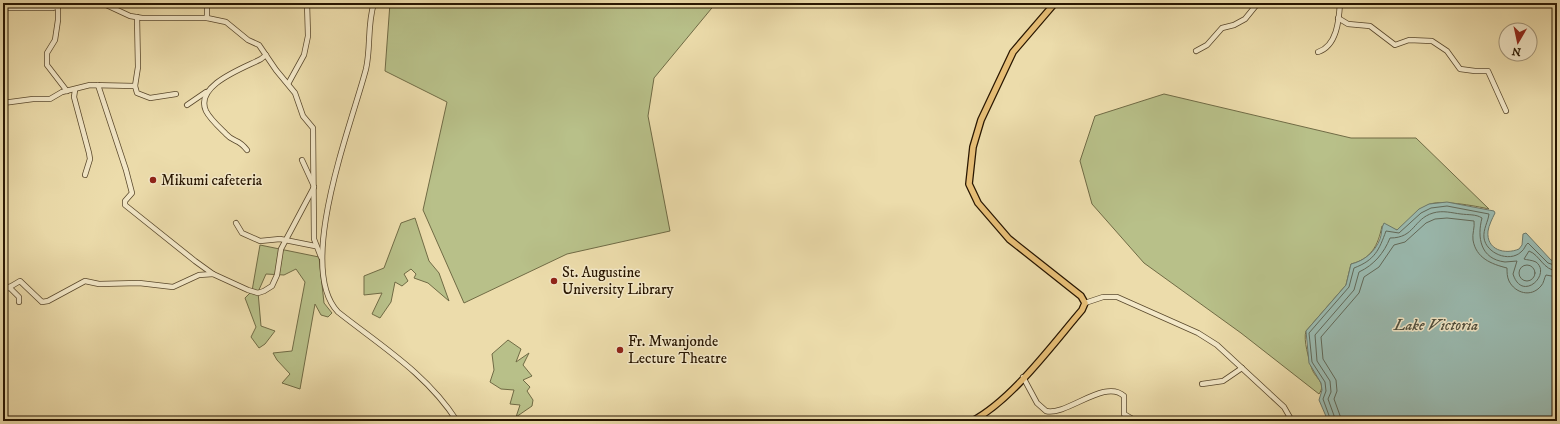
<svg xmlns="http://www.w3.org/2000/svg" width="1560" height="424" viewBox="0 0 1560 424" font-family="'IM FELL DW Pica',serif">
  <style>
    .green { fill: #b8c089; stroke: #706b45 }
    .water { fill: #9abab0; stroke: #6c786a }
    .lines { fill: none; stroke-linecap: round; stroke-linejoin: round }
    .shore { stroke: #616858; stroke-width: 1 }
    .minor-casing { stroke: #59482c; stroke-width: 6 }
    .major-casing { stroke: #281601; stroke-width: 8 }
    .minor { stroke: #f3e8c8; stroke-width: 4.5 }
    .major { stroke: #e6be76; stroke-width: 5.5 }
    .poi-dot { fill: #8f2418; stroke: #f3e8c8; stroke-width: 1.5 }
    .labels { text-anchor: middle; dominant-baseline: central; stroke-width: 3; stroke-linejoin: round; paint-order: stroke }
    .poi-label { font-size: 15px; fill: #281601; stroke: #f3e8c8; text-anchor: start }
    .water-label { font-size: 16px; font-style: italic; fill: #504f3e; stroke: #f3e8c8 }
  </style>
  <rect width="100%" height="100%" fill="#ecdcab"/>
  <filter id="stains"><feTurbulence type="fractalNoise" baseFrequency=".005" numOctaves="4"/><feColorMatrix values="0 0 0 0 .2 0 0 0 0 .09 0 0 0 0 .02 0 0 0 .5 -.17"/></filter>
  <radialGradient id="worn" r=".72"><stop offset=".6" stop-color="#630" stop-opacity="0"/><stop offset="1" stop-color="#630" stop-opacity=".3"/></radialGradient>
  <!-- green -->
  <g class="green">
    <path d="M390 3H716L654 78 648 116 670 231 567 254 464 303 423 210 447 102 385 71Z"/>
    <path d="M1164 94 1351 138H1416L1489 209C1476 206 1438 199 1428 205 1416 212 1408 222 1397 230L1382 226C1378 246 1371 259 1351 264L1346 285 1306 331C1303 340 1309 359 1312 369 1315 378 1327 383 1319 394L1241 333 1144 263 1092 204 1080 161 1095 116Z"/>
    <path d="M415 218 429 261 439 273 449 301 428 283 414 278 416 274 411 269 404 274 408 281 402 286 395 282 391 302 380 318 372 314 382 293 364 295V276L384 268 401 223Z"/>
    <path d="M260 245 319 257 324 303 332 313 328 317 321 315 315 304 300 389 282 383 290 374 277 360 273 353 292 351 305 282 296 269 284 275 266 274 258 292 261 326 275 331 265 344 259 348 251 337 256 327 245 298 252 291Z"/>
    <path d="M508 340 521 349 516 362 529 353 523 365 532 376 523 380 530 387 527 391 533 400 532 406 516 417 520 405 510 404 514 390 501 389 490 382 494 370 492 354Z"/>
  </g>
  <!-- water -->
  <path class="water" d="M1447 202 1494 211 1495 213C1492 219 1489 225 1488 231 1486 250 1505 255 1519 249L1522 245 1523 234 1526 233 1551 260 1557 263V421H1328L1319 400 1322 390 1321 383 1309 363 1306 331 1346 285 1351 264C1364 261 1375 252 1380 239 1382 234 1381 228 1384 223L1397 230 1419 209 1429 204Z"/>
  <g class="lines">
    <!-- shore -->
    <g class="shore">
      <circle cx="1527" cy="273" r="8"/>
      <path d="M1331 421 1323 399 1326 391 1325 382 1312 362 1309 333 1349 287 1354 268C1375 260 1379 250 1386 231L1399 233 1421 213 1431 208 1447 206 1489 214C1488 222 1483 229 1484 238 1486 253 1509 263 1521 252 1525 249 1525 245 1528 243L1548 263 1557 266"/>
      <path d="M1336 421 1328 399 1331 392 1330 381 1317 361 1315 335 1354 290 1359 272C1374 265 1384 253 1390 238 1415 238 1413 219 1433 213 1443 210 1452 213 1461 214 1468 215 1476 214 1482 218 1477 237 1480 259 1505 262 1509 262 1513 261 1517 261L1513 274C1522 303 1552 274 1536 262 1532 260 1527 260 1524 259L1529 251C1540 255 1543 270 1557 271"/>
      <path d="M1342 421 1334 399 1337 391 1336 380 1323 359 1321 337 1359 293 1364 277 1379 267 1394 245 1405 242 1426 223 1435 219 1447 218 1474 221C1475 227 1472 234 1473 240 1476 258 1491 264 1507 268 1507 272 1507 277 1509 281 1515 293 1531 298 1541 286 1544 283 1544 278 1546 275L1557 277"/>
    </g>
    <defs>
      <g id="minor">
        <path d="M102 3 130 16 142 18H207L226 22 248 40 259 45 276 70 295 93 303 116 313 128 314 239 321 257"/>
        <path d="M374 3C367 25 371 47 366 69 352 123 295 267 338 312 381 346 427 374 457 421"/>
        <path d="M1036 3 1040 5 1055 3"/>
        <path d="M58 7V20L55 40 47 53V65L67 91"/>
        <path d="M3 8H53L64 3"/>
        <path d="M207 18V3"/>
        <path d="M1338 18 1348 24 1370 26 1395 45 1409 40 1432 41 1447 51 1460 69 1475 71H1488L1506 111"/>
        <path d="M1196 51 1207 45 1222 28 1234 25 1245 19 1258 3"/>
        <path d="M1318 52C1337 46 1339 20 1340 3"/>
        <path d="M288 84 304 55 308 36 307 3"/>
        <path d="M98 85 126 170 132 193 125 201V205L195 261 213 274 248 290 258 293 264 291 272 286 277 275 281 249 314 187"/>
        <path d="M135 86 137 93 150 98 176 94"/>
        <path d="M75 90 74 97 89 153 90 159 85 175"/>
        <path d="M3 103 33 99H50L62 92 90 85 135 86 138 67 137 17"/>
        <path d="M187 105 206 92"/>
        <path d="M247 150C238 138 234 143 226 134 220 128 210 119 206 111 194 85 244 68 261 59L266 55"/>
        <path d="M302 160 313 184"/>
        <path d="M236 223 242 233 260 241 280 239 315 246"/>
        <path d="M9 287 19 297V302"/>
        <path d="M3 291 20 281 42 302 48 301 85 281 99 284 139 283 173 287 199 275 213 274"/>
        <path d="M1085 303 1103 297H1117L1198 333 1217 345 1284 407 1292 421"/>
        <path d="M1023 377 1037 403 1046 411C1067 416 1105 378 1124 396V414L1136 421"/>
        <path d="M1202 384 1223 381 1242 368"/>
        <path d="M1151 421H1168"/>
      </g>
      <path id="major" d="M972 421C1012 400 1052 345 1082 310L1085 303 1081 296 1009 239 978 203 969 184 973 147 981 120 1013 52 1055 3"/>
    </defs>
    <!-- minor casing -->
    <use href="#minor" class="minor-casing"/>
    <!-- major casing -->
    <use href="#major" class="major-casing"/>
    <!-- minor -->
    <use href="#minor" class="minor"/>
    <!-- major -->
    <use href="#major" class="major"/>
  </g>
  <!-- markers -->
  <g class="poi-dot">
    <circle cx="153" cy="180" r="4"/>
    <circle cx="554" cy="281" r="4"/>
    <circle cx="620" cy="350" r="4"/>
  </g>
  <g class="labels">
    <!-- poi labels -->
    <g class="poi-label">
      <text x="161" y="180">Mikumi cafeteria</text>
      <text x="562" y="272">St. Augustine<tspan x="562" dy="17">University Library</tspan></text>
      <text x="628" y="341">Fr. Mwanjonde<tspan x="628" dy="17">Lecture Theatre</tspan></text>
    </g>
    <!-- water labels -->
    <g class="water-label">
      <text x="1436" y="325">Lake Victoria</text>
    </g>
  </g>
  <!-- margin -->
  <rect width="1560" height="424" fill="none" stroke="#ecdcab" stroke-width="16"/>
  <rect x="4" y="4" width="1552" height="416" fill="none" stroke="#281601" stroke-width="2"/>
  <rect x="8" y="8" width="1544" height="408" fill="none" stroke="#281601"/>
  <!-- north arrow -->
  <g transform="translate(1518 42) rotate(189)"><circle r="19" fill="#f3e8c8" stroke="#a29478"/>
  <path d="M0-3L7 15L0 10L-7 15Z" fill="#8f2418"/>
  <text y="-6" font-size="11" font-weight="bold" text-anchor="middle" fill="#281601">N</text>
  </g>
  <rect width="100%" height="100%" filter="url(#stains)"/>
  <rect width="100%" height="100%" fill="url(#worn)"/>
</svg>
